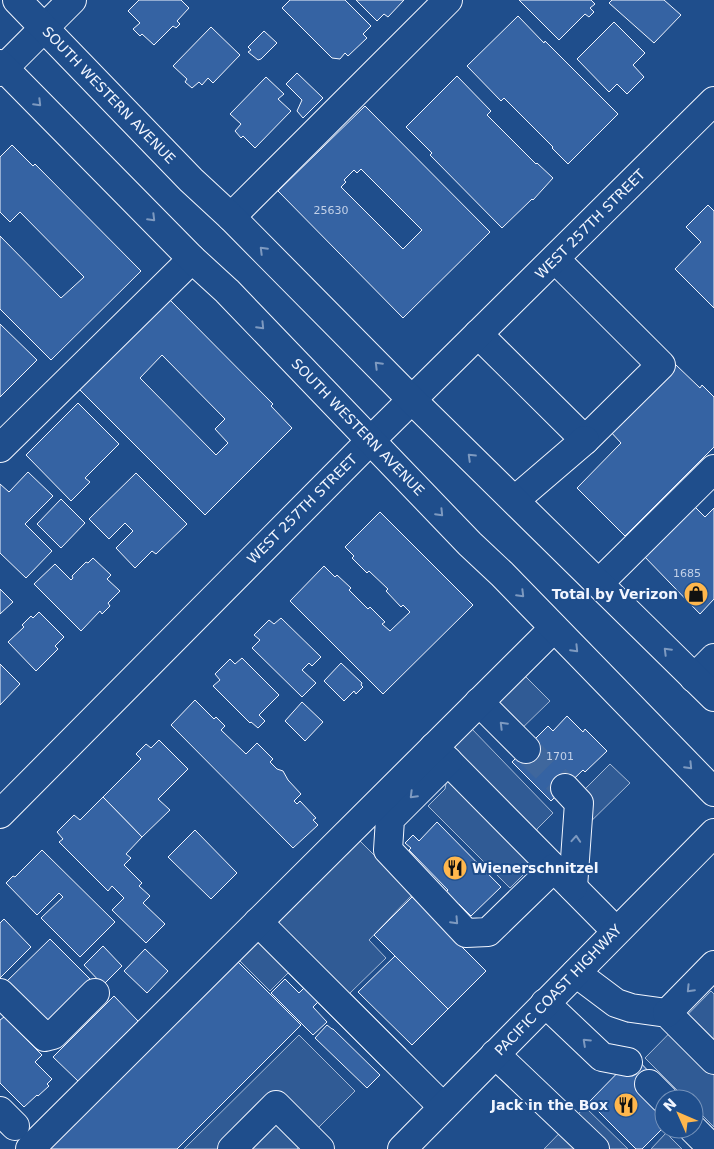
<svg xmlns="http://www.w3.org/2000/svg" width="714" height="1149" viewBox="0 0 714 1149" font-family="'DejaVu Sans',sans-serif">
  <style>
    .parking { fill: #305b95; stroke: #a8bbd7 }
    .building { fill: #3563a3; stroke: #f2f6ff; fill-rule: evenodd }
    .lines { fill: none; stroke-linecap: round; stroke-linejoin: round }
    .minor-tunnel { stroke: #3f679d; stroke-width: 28; stroke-dasharray: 28 14; stroke-linecap: butt }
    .minor-casing { stroke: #f2f6ff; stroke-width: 30 }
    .major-casing { stroke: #f2f6ff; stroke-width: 30 }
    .highway-casing { stroke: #f2f6ff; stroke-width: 30 }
    .minor { stroke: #1f4e8c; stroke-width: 28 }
    .major { stroke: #1f4e8c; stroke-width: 28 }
    .highway { stroke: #1f4e8c; stroke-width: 28 }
    .oneway { stroke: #7e9ac0 }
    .labels { text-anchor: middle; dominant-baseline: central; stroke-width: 4; stroke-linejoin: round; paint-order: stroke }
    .number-label { font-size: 11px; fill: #c3d1e8 }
    .street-label { font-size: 14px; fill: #f2f6ff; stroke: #1f4e8c }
    .poi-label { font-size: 14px; font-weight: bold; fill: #f2f6ff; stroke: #1f4e8c; text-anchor: end }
  </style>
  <rect width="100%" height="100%" fill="#1f4e8c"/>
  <!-- parking -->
  <g class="parking">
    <path d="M521 672 550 701 514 736 485 708Z"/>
    <path d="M471 728 553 813 537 829 528 870 510 888 428 806 445 789 453 745Z"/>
    <path d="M610 764 630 783 577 835 575 799Z"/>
    <path d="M354 835 413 894 369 940 386 958 350 993 406 1049 385 1070 288 973 270 991 233 954Z"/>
    <path d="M711 991 714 994V1127L694 1107V1099H686L645 1058Z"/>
    <path d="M299 1035 355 1091 297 1149H184Z"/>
    <path d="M585 1107 628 1149H544Z"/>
    <path d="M666 1133 682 1149H651Z"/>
  </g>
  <!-- building -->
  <g class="building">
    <path d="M139 0H181L189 8 177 21 180 24 176 28 173 26 154 45 142 34 140 36 133 29 140 23 128 11Z"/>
    <path d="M290 0H345L371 26 363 34 367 38 348 56 345 53 340 59 332 58 282 8Z"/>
    <path d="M356 0H404L388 17 384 14 377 21Z"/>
    <path d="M519 0H591L595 4 590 8 594 12 589 17 585 14 559 40Z"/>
    <path d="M612 0H664L681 15 654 43 609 3Z"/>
    <path d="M518 16 544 43 545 41 618 114 568 164 552 148 553 147 504 98 501 101 467 66Z"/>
    <path d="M614 22 645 53 633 65 644 77 627 94 617 84 609 92 577 59Z"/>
    <path d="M211 27 240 55 213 83 208 78 202 85 199 82 192 88 185 82 187 79 173 66Z"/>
    <path d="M264 31 277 43 261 59 258 60 248 52 251 50 248 47Z"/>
    <path d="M297 73 323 98 303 118 297 111 302 100 286 84Z"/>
    <path d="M457 76 491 111 487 115 536 164 537 163 553 178 533 200 532 199 502 228 430 155 432 153 406 127Z"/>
    <path d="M266 77 284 94 278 99 291 111 255 148 243 136 241 138 235 131 241 124 230 114Z"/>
    <path d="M365 106 490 232 403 318 278 191ZM361 169 422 230 403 249 341 187 346 182 344 180 354 170 357 173Z"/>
    <path d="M12 145 33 166 35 164 141 271 51 360 0 309V236L61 298 84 277 20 212 10 222 0 212V157Z"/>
    <path d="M708 205 714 211V308L675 269 701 242 686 227Z"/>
    <path d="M168 298 273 404 271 406 292 428 205 515 77 387ZM162 355 225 419 215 429 228 443 216 455 140 378Z"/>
    <path d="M0 324 37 360 0 397Z"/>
    <path d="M675 364 700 388 702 385 714 397V447L625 536 577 488 621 443 609 430 620 418 624 422 659 386 656 383Z"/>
    <path d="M78 403 119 444 85 478 90 482 71 501 26 455Z"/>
    <path d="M28 472 53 496 25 524 52 551 26 578 0 553V484L9 492Z"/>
    <path d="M136 473 187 524 156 554 152 551 135 568 116 548 133 531 125 523 109 539 89 519Z"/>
    <path d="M61 499 85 523 61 548 37 524Z"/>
    <path d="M692 504 705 517 714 508V599L700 614 642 554Z"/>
    <path d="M380 512 473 605 383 694 290 601 324 566 335 577 337 575 351 588 349 590 368 609 370 607 385 622 382 624 390 631 410 612 403 605 401 607 386 591 388 589 369 571 367 573 352 558 354 556 345 547Z"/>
    <path d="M93 558 111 575 107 579 120 591 108 603 110 606 102 614 100 611 81 631 34 584 55 564 71 580 73 578 72 576 86 562 88 563Z"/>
    <path d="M0 589 13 602 0 614Z"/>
    <path d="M39 612 64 637 55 646 58 649 36 671 8 642 24 627 22 625 31 616 33 618Z"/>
    <path d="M281 618 321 657 312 666 309 663 302 670 316 683 302 697 252 648 260 640 254 635 269 620 274 624Z"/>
    <path d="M242 658 279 695 259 715 265 721 258 728 251 722 250 723 213 686 220 680 215 674 230 659 235 664Z"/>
    <path d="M341 663 362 683 361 685 363 687 356 694 354 691 344 701 324 681Z"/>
    <path d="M0 664 20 684 0 705Z"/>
    <path d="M195 700 214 719 216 717 225 726 221 730 246 754 257 743 273 759 270 762 277 769 283 771 288 780 301 794 294 801 297 804 300 801 316 818 313 820 318 825 293 848 171 725Z"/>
    <path d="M302 702 323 722 305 741 285 721Z"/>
    <path d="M567 716 583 732 585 729 607 751 585 772 583 770 551 801 512 762 548 726 553 731Z"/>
    <path d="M159 740 188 769 158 799 170 810 142 837 103 797 141 759 136 754 146 744 151 748Z"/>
    <path d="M103 797 142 837 126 854 131 858 124 865 142 883 139 886 150 896 143 903 165 924 146 943 112 910 124 898 112 886 108 891 59 842 63 839 57 832 74 815 80 820Z"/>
    <path d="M437 822 501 887 471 916 459 904 458 906 445 893 448 890 409 850 411 848 405 843 413 835 419 841Z"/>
    <path d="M195 830 237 873 211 899 168 857Z"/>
    <path d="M42 850 115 922 80 957 41 918 63 897 59 893 37 915 6 883 13 876 15 877Z"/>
    <path d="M412 897 486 971 448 1009 374 935Z"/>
    <path d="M4 919 31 947 0 978V923Z"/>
    <path d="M50 939 91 980 47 1025 5 983Z"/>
    <path d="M103 946 122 966 103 985 84 965Z"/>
    <path d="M145 949 168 971 147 993 124 971Z"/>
    <path d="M232 956 301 1025 177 1149H39Z"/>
    <path d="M395 956 448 1009 412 1045 358 992Z"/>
    <path d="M285 979 299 993 304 988 318 1002 313 1007 327 1022 313 1035 271 993Z"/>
    <path d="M114 996 138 1021 78 1081 53 1057Z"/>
    <path d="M4 1017 42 1055 35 1062 52 1079 47 1084 49 1086 38 1096 37 1095 24 1107 0 1083V1020Z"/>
    <path d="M327 1025 332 1029H333L380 1075 367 1088 315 1038Z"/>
    <path d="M634 1056 655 1078 664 1108V1127L642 1149H636L589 1102Z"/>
  </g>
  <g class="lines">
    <!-- minor-tunnel -->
    <path class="minor-tunnel" d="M526 749 565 788"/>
    <defs>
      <g id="minor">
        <path d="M0 72 72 0"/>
        <path d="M231 217 448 0"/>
        <path d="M478 334 585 440 661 365 555 259"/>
        <path d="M0 448 192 259"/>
        <path d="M515 500 585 440"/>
        <path d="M599 583 714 469"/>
        <path d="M694 678 714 658"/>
        <path d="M479 702 526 749"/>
        <path d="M434 747 616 931"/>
        <path d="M448 761 390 819 388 850 466 933 488 932 554 868"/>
        <path d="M565 788 579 803 573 887"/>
        <path d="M0 814 371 440 714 101"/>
        <path d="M258 922 443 1107"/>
        <path d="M576 973 616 1003 631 1008 667 1013 714 1060"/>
        <path d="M0 993 45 1037 53 1035 95 993"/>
        <path d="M545 1003 602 1057 628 1062"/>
        <path d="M667 1013 714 965"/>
        <path d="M495 1054 595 1149"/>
        <path d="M649 1084 664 1099"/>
        <path d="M0 1111 15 1126"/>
        <path d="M693 1129 713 1149"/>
        <path d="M30 1149 554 628"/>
        <path d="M232 1149 276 1105 320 1149"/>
      </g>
      <g id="major">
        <path d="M17 0 191 180 231 217 412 400 714 697"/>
        <path d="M0 64 192 259 227 291 470 544 502 574 714 792"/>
      </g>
      <path id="highway" d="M402 1149 714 833"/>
    </defs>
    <!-- minor casing -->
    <use href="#minor" class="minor-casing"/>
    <!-- major casing -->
    <use href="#major" class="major-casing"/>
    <!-- highway casing -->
    <use href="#highway" class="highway-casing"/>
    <!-- minor -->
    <use href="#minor" class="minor"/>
    <!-- major -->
    <use href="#major" class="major"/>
    <!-- highway -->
    <use href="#highway" class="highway"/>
  </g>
  <!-- one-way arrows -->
  <defs><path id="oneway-chevron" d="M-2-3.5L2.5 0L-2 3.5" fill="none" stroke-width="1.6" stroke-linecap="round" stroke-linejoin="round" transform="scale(1.25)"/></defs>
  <g class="oneway">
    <use href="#oneway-chevron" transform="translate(38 103) rotate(45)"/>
    <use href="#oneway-chevron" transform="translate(152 218) rotate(45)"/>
    <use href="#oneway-chevron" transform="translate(263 250) rotate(-135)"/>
    <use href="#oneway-chevron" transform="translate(261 326) rotate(46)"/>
    <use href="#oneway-chevron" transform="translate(378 365) rotate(-135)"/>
    <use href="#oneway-chevron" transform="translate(471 457) rotate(-136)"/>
    <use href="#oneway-chevron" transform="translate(440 513) rotate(46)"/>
    <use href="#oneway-chevron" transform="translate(521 594) rotate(45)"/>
    <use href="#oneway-chevron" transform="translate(575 649) rotate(46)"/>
    <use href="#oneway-chevron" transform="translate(667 651) rotate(-135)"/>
    <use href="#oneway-chevron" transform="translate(503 725) rotate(-135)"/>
    <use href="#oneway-chevron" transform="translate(689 766) rotate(46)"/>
    <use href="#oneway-chevron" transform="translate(413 795) rotate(135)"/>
    <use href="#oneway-chevron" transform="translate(576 839) rotate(-86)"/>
    <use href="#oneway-chevron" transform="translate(455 921) rotate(47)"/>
    <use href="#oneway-chevron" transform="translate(690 989) rotate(134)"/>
    <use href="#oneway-chevron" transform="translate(586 1042) rotate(-137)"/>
  </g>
  <!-- icons -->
  <defs>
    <symbol id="shop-disc" viewBox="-11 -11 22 22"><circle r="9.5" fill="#ffb74d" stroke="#1f4e8c"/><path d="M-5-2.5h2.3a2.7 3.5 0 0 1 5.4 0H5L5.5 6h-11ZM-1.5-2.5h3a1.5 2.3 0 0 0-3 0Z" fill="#111"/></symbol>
    <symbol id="restaurant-disc" viewBox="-11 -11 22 22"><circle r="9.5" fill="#ffb74d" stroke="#1f4e8c"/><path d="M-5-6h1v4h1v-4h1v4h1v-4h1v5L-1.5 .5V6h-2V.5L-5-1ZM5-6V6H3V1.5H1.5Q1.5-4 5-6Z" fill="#111"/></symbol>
  </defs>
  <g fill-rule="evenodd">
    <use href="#shop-disc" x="682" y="580" width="28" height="28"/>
    <use href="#restaurant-disc" x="441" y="854" width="28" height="28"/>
    <use href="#restaurant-disc" x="612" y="1091" width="28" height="28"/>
  </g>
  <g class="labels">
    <!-- number labels -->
    <g class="number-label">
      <text x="331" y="210">25630</text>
      <text x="687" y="573">1685</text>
      <text x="560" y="756">1701</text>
    </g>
    <!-- street labels -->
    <g class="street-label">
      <text transform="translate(109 95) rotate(46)">SOUTH WESTERN AVENUE</text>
      <text transform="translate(590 224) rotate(-45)">WEST 257TH STREET</text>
      <text transform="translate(358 427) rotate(46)">SOUTH WESTERN AVENUE</text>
      <text transform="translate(302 509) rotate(-45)">WEST 257TH STREET</text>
      <text transform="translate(558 990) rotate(-46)">PACIFIC COAST HIGHWAY</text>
    </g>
    <!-- poi labels -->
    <g class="poi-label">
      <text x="678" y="594">Total by Verizon</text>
      <text x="472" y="868" text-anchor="start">Wienerschnitzel</text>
      <text x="608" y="1105">Jack in the Box</text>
    </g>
  </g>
  <!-- north arrow -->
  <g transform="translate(679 1114) rotate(315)"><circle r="24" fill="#1f4e8c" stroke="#7391ba"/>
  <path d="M0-4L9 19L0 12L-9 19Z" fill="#ffb74d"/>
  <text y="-8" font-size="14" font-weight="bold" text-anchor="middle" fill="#f2f6ff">N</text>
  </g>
</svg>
